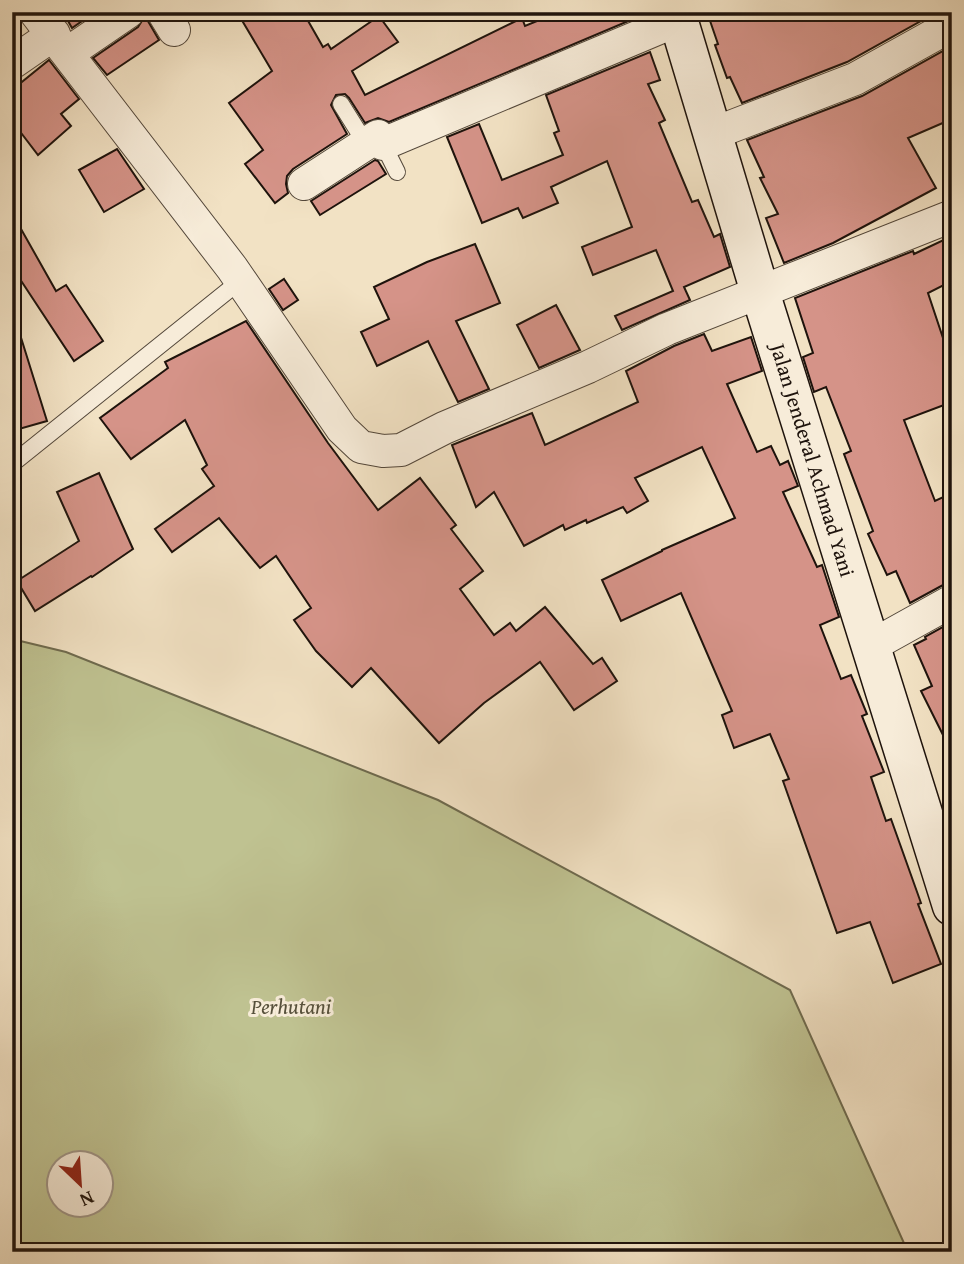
<svg xmlns="http://www.w3.org/2000/svg" width="964" height="1264" viewBox="0 0 964 1264" font-family="'Gentium Book Plus',serif">
  <style>
    .green { fill: #bfc291; stroke: #6e6a4e; stroke-width: 2; fill-rule: evenodd }
    .building { fill: #d59388; stroke: #1e130c; stroke-width: 2 }
    .lines { fill: none; stroke-linecap: round; stroke-linejoin: round }
    .service-casing { stroke: #53473a; stroke-width: 18 }
    .minor-casing { stroke: #53473a; stroke-width: 34 }
    .secondary-casing { stroke: #1e130c; stroke-width: 41 }
    .service { stroke: #f7ecd9; stroke-width: 16 }
    .minor { stroke: #f7ecd9; stroke-width: 32 }
    .secondary { stroke: #f7ecd9; stroke-width: 38 }
    .labels { text-anchor: middle; dominant-baseline: central; stroke-width: 6; stroke-linejoin: round; paint-order: stroke }
    .street-label { font-size: 21px; fill: #1e130c; stroke: #f7ecd9 }
    .park-label { font-size: 21px; font-style: italic; fill: #56503b; stroke: #f7ecd9 }
  </style>
  <rect width="100%" height="100%" fill="#f2e2c4"/>
  <filter id="stains"><feTurbulence type="fractalNoise" baseFrequency=".00286" numOctaves="4"/><feColorMatrix values="0 0 0 0 .2 0 0 0 0 .09 0 0 0 0 .02 0 0 0 .5 -.17"/></filter>
  <radialGradient id="worn" r=".72"><stop offset=".6" stop-color="#630" stop-opacity="0"/><stop offset="1" stop-color="#630" stop-opacity=".3"/></radialGradient>
  <!-- green -->
  <path class="green" d="M12 639 66 652 438 800 790 990 908 1252H12ZM60 1162H102V1204H60Z"/>
  <!-- building -->
  <g class="building">
    <path d="M63 12H95L72 28Z"/>
    <path d="M237 12H303L323 47 328 44 331 49 379 16 398 42 352 71 365 95 522 18 525 26 559 12H636L638 17 389 122 378 118 365 123 349 98 345 94 336 95 331 105 347 134 293 169 287 176 286 184 288 193 275 203 245 164 263 150 229 103 272 71Z"/>
    <path d="M707 12H937L847 62 742 103 730 77 727 78 715 45 718 44Z"/>
    <path d="M145 16 159 40 107 75 93 58 138 27Z"/>
    <path d="M952 46V119L908 138 936 188 833 243 784 263 766 218 778 214 760 178 764 177 747 140 862 96Z"/>
    <path d="M650 52 660 80 648 84 665 120 659 123 692 202 698 200 714 237 720 234 730 267 684 287 690 300 622 330 615 316 673 291 656 250 593 275 582 247 632 227 607 161 551 187 558 203 523 218 518 208 482 223 447 137 479 124 502 180 563 155 554 133 559 131 546 95Z"/>
    <path d="M49 60 79 99 61 114 71 126 38 155 12 121V90Z"/>
    <path d="M117 149 144 189 104 212 79 170Z"/>
    <path d="M375 160 378 161 386 174 320 215 311 201Z"/>
    <path d="M12 213 56 291 66 285 103 341 74 361 12 267Z"/>
    <path d="M952 236V281L928 293 943 338 952 335V402L904 420 935 501 952 493V583L943 585 910 603 896 571 887 575 868 534 873 531 844 454 851 451 826 387 814 392 803 357 813 353 795 298 913 251 914 254Z"/>
    <path d="M475 244 500 303 456 321 489 389 458 402 428 341 377 366 361 332 389 319 374 287 427 262Z"/>
    <path d="M284 279 298 300 283 310 269 289Z"/>
    <path d="M556 305 580 350 539 368 517 325Z"/>
    <path d="M246 321 328 443 378 510 420 478 456 525 451 529 483 571 460 589 494 635 510 623 516 631 545 607 593 664 602 658 617 681 574 710 540 662 484 703 439 743 371 668 352 687 316 651 294 620 311 608 276 556 260 568 219 518 172 552 155 529 214 486 202 469 207 465 185 420 131 459 100 418 168 368 165 362Z"/>
    <path d="M18 328 47 421 12 431V329Z"/>
    <path d="M704 334 712 351 751 337 762 371 727 384 757 452 771 446 780 465 788 461 798 486 783 492 817 567 822 565 839 617 820 625 841 679 851 675 867 714 862 716 884 772 871 777 886 821 891 819 921 903 918 904 941 964 893 983 870 922 837 933 783 781 789 779 770 734 734 748 722 715 732 711 681 593 621 621 602 580 662 551V550L735 518 702 447 635 478 648 501 627 513 623 507 587 523 586 520 565 530 563 525 524 546 494 492 476 507 452 445 532 413 545 445 638 402 626 371 674 346Z"/>
    <path d="M99 473 133 549 92 577 91 576 35 611 17 581 79 541 57 492Z"/>
    <path d="M952 622V753L921 691 932 686 914 645 926 639 925 637Z"/>
  </g>
  <g class="lines">
    <defs>
      <g id="service">
        <path d="M341 104 366 144"/>
        <path d="M383 144 397 172"/>
        <path d="M12 464 240 281"/>
      </g>
      <g id="minor">
        <path d="M35 12 232 268 342 429 361 447 383 451 401 450 444 428 588 367 667 329 952 216"/>
        <path d="M163 12 174 30"/>
        <path d="M68 53 128 12"/>
        <path d="M12 63 54 34"/>
        <path d="M712 134 855 79 952 25"/>
        <path d="M304 184 378 136 383 144 678 20"/>
        <path d="M871 646 952 601"/>
      </g>
      <path id="secondary" d="M676 12 760 292 952 906"/>
    </defs>
    <!-- service casing -->
    <use href="#service" class="service-casing"/>
    <!-- minor casing -->
    <use href="#minor" class="minor-casing"/>
    <!-- secondary casing -->
    <use href="#secondary" class="secondary-casing"/>
    <!-- service -->
    <use href="#service" class="service"/>
    <!-- minor -->
    <use href="#minor" class="minor"/>
    <!-- secondary -->
    <use href="#secondary" class="secondary"/>
  </g>
  <g class="labels">
    <!-- street labels -->
    <g class="street-label">
      <text transform="translate(813 460) rotate(73)">Jalan Jenderal Achmad Yani</text>
    </g>
    <!-- park labels -->
    <g class="park-label">
      <text x="291" y="1006">Perhutani</text>
    </g>
  </g>
  <!-- margin -->
  <rect width="964" height="1264" fill="none" stroke="#f2e2c4" stroke-width="42"/>
  <rect x="14" y="14" width="936" height="1236" fill="none" stroke="#1e130c" stroke-width="3.5"/>
  <rect x="21" y="21" width="922" height="1222" fill="none" stroke="#1e130c" stroke-width="2"/>
  <!-- north arrow -->
  <g transform="translate(80 1184) rotate(155)"><circle r="33" fill="#f7ecd9" stroke="#a09587" stroke-width="2"/>
  <path d="M0-5L12 26L0 18L-12 26Z" fill="#8f2418"/>
  <text y="-10" font-size="19" font-weight="bold" text-anchor="middle" fill="#1e130c">N</text>
  </g>
  <rect width="100%" height="100%" filter="url(#stains)"/>
  <rect width="100%" height="100%" fill="url(#worn)"/>
</svg>
